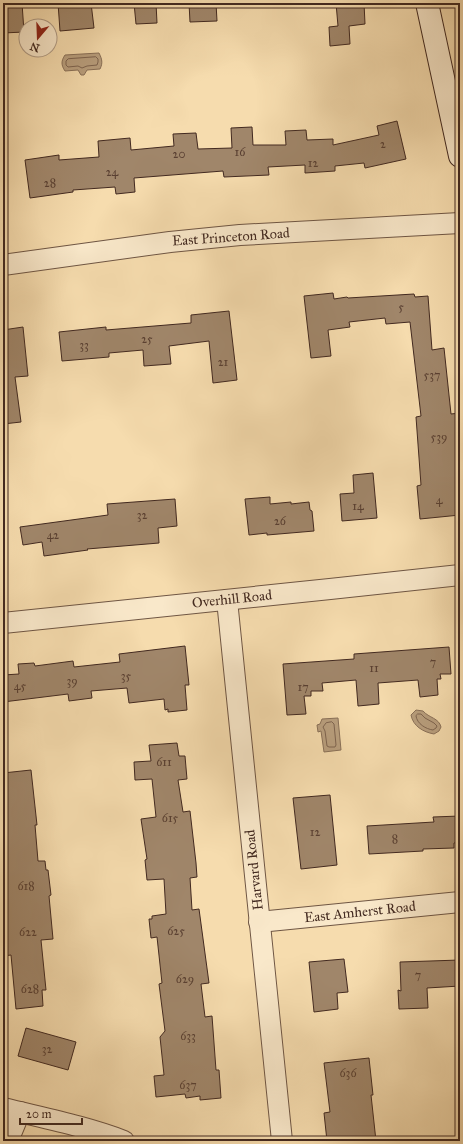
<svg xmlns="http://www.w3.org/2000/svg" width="463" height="1144" viewBox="0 0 463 1144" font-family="'IM FELL Great Primer',serif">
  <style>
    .water { fill: #b99f7e; stroke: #897058 }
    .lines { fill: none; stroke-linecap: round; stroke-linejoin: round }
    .shore { stroke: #7e644f; stroke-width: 1 }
    .building { fill: #a0866a; stroke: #422920 }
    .street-casing { stroke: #6f5644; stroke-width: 22 }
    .secondary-casing { stroke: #422920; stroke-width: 24 }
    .street { stroke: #f9e8ca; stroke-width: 20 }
    .secondary { stroke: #f9e8ca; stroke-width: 22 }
    .labels { text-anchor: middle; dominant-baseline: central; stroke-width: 3.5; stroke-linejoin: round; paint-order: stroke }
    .number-label { font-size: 12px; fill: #5a4032 }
    .street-label { font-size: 14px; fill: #422920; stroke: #f9e8ca }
  </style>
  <rect width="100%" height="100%" fill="#f6dcae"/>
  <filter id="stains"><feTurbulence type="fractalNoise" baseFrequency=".005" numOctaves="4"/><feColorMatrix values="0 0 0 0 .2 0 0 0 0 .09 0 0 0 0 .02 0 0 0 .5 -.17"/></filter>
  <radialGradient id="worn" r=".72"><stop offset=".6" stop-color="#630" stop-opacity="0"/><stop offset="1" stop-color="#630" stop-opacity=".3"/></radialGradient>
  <!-- water -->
  <g class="water">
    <path d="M99 53C102 59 103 63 100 69L87 70 84 75H81L78 70 65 71C61 65 61 61 65 55Z"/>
    <path d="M416 710 423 711C429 718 439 718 441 727L439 731 434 734C423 732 413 726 411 715Z"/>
    <path d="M338 718 341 750 324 752 321 731 318 732 317 725 320 724 322 719Z"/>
  </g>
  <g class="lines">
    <!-- shore -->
    <g class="shore">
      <path d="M96 57 98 59V62L97 65 87 66 82 68 78 66 68 67 66 65V61L68 59Z"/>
      <path d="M418 714H421L425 718 434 723 437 726 436 728 433 730C426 729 417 724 416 716Z"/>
      <path d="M332 722 334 724 336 745 335 747H329L327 746 325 731 323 727 326 723Z"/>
    </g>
  </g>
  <!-- building -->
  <g class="building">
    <path d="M3 3H22L24 32 3 33Z"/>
    <path d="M58 3H91L94 28 60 31Z"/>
    <path d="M134 3H156L157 23 136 24Z"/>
    <path d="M189 3H216L217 21 190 22Z"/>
    <path d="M336 3H364L365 24 349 26 350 44 330 46 329 27 338 26Z"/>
    <path d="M397 121 406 159 365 168 364 163 335 166V171L305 173V165L268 167 269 175 224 177 223 171 134 178 135 192 116 194 115 187 73 190V192L30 198 25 160 59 155V160L99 157 98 141 130 138 131 150 174 146 173 134 196 133 198 149 232 148 231 128 252 127 253 145H286L285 131 306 130 307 140 333 139V145L379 135 377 126Z"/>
    <path d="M333 293 334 299 347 297 348 298 414 294 415 297 428 296 432 350 444 348 451 414 460 413V515L420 519 417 486 421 485 416 417 421 416 410 322 386 324 385 318 349 322 350 327 328 330 331 356 311 358 304 296Z"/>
    <path d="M229 311 237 380 213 383 209 341 169 346 171 364 144 366 143 350 109 353V357L62 361 59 332 106 327V330L191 323V315Z"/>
    <path d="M23 327 28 376 15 377 21 422 3 424V330Z"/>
    <path d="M373 473 377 518 342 521 340 494 354 493 353 475Z"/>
    <path d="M270 497V504L291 502V504L309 502 310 510 312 511 314 531 267 535V533L249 535 245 499Z"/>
    <path d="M175 499 177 526 158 528 159 543 87 549 88 550 44 556 42 542 23 545 20 527 108 515 107 504Z"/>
    <path d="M185 646 189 685H185L187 710 168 712V709L165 710 164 699 129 703 127 688 91 691 92 698 69 701 68 694 3 702V675L19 674 18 664 34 663 35 666 73 661 74 667 120 662 119 654Z"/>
    <path d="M449 647 451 674H440L441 679H437L438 695 420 697 418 680 378 683 379 704 358 706 356 680 322 683 323 691H311V696H304L306 714 287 715 283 664 354 659V654Z"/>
    <path d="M177 743 179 756H185L187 779 178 780 183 812 190 811 196 863 197 877 190 878 192 910 199 909 209 983 201 984 205 1017 212 1016 216 1070H219L221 1098 200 1100V1096L186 1098 185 1094 156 1097 154 1076 164 1075 160 1037 165 1031 159 984 162 983 157 937 151 938 149 919H152V916L166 914 164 879 147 880 145 860 147 859 141 819 156 817 152 779 135 780 134 762 151 761 149 745Z"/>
    <path d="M31 770 37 825H35L38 861H45L46 870H48L51 895 49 896 53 939 41 940 46 990H42L43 1006 16 1009 11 955 3 956V773Z"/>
    <path d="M330 795 337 865 301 869 293 798Z"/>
    <path d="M460 816V842L454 843V848L423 849V851L369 854 367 826 434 822 433 817Z"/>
    <path d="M344 959 348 992 337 993 338 1009 314 1012 309 962Z"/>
    <path d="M460 960V986L427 988 428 1008 399 1009 398 990 401 991 400 962Z"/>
    <path d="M26 1028 76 1042 68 1070 18 1056Z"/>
    <path d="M369 1058 373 1095H371L376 1141H327L324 1113 330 1112 324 1063Z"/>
  </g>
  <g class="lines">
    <defs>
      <g id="street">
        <path d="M3 265 170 242 240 235 460 223"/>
        <path d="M227 600 282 1141"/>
        <path d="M3 623 330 589 460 575"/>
        <path d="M259 922 460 902"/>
        <path d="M3 1108C43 1118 85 1126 124 1141"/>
        <path d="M8 1141 20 1112"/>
      </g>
      <path id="secondary" d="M427 3 460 156"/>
    </defs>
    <!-- street casing -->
    <use href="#street" class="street-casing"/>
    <!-- secondary casing -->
    <use href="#secondary" class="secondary-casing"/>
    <!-- street -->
    <use href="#street" class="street"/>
    <!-- secondary -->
    <use href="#secondary" class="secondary"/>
  </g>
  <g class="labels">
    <!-- number labels -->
    <g class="number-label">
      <text x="383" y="144">2</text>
      <text x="240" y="152">16</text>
      <text x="179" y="154">20</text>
      <text x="313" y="163">12</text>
      <text x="112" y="172">24</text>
      <text x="50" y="183">28</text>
      <text x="401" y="307">5</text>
      <text x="147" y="339">25</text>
      <text x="84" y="345">33</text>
      <text x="223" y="362">21</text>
      <text x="432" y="375">537</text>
      <text x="439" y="437">539</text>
      <text x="439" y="500">4</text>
      <text x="358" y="506">14</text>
      <text x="142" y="515">32</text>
      <text x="280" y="521">26</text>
      <text x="53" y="535">42</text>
      <text x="433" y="662">7</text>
      <text x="374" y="668">11</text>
      <text x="126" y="676">35</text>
      <text x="72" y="681">39</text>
      <text x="20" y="686">45</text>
      <text x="303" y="687">17</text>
      <text x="164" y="762">611</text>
      <text x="170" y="818">615</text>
      <text x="315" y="832">12</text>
      <text x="395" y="839">8</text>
      <text x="26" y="886">618</text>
      <text x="176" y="931">625</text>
      <text x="28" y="932">622</text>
      <text x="418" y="975">7</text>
      <text x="185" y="979">629</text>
      <text x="30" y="989">628</text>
      <text x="188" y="1036">633</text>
      <text x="47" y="1049">32</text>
      <text x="348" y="1073">636</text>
      <text x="188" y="1085">637</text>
    </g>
    <!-- street labels -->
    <g class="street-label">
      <text transform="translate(231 237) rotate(-4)">East Princeton Road</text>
      <text transform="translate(232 599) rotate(-6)">Overhill Road</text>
      <text transform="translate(254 870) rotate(-96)">Harvard Road</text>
      <text transform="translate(360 912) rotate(-6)">East Amherst Road</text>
    </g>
  </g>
  <!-- margin -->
  <rect width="463" height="1144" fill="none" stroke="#f6dcae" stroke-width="16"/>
  <rect x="4" y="4" width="455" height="1136" fill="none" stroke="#422920" stroke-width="2"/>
  <rect x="8" y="8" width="447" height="1128" fill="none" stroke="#422920"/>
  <!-- north arrow -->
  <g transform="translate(38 38) rotate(199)"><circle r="19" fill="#f9e8ca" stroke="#b09c86"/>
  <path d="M0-3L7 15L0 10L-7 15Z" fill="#8f2418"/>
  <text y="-6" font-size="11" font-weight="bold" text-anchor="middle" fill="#422920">N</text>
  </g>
  <!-- scale -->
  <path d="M20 1118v6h62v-6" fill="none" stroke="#422920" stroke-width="2"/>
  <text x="26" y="1118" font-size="12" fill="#422920" stroke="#f9e8ca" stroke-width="3" paint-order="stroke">20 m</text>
  <rect width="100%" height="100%" filter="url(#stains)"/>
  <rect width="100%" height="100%" fill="url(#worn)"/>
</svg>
